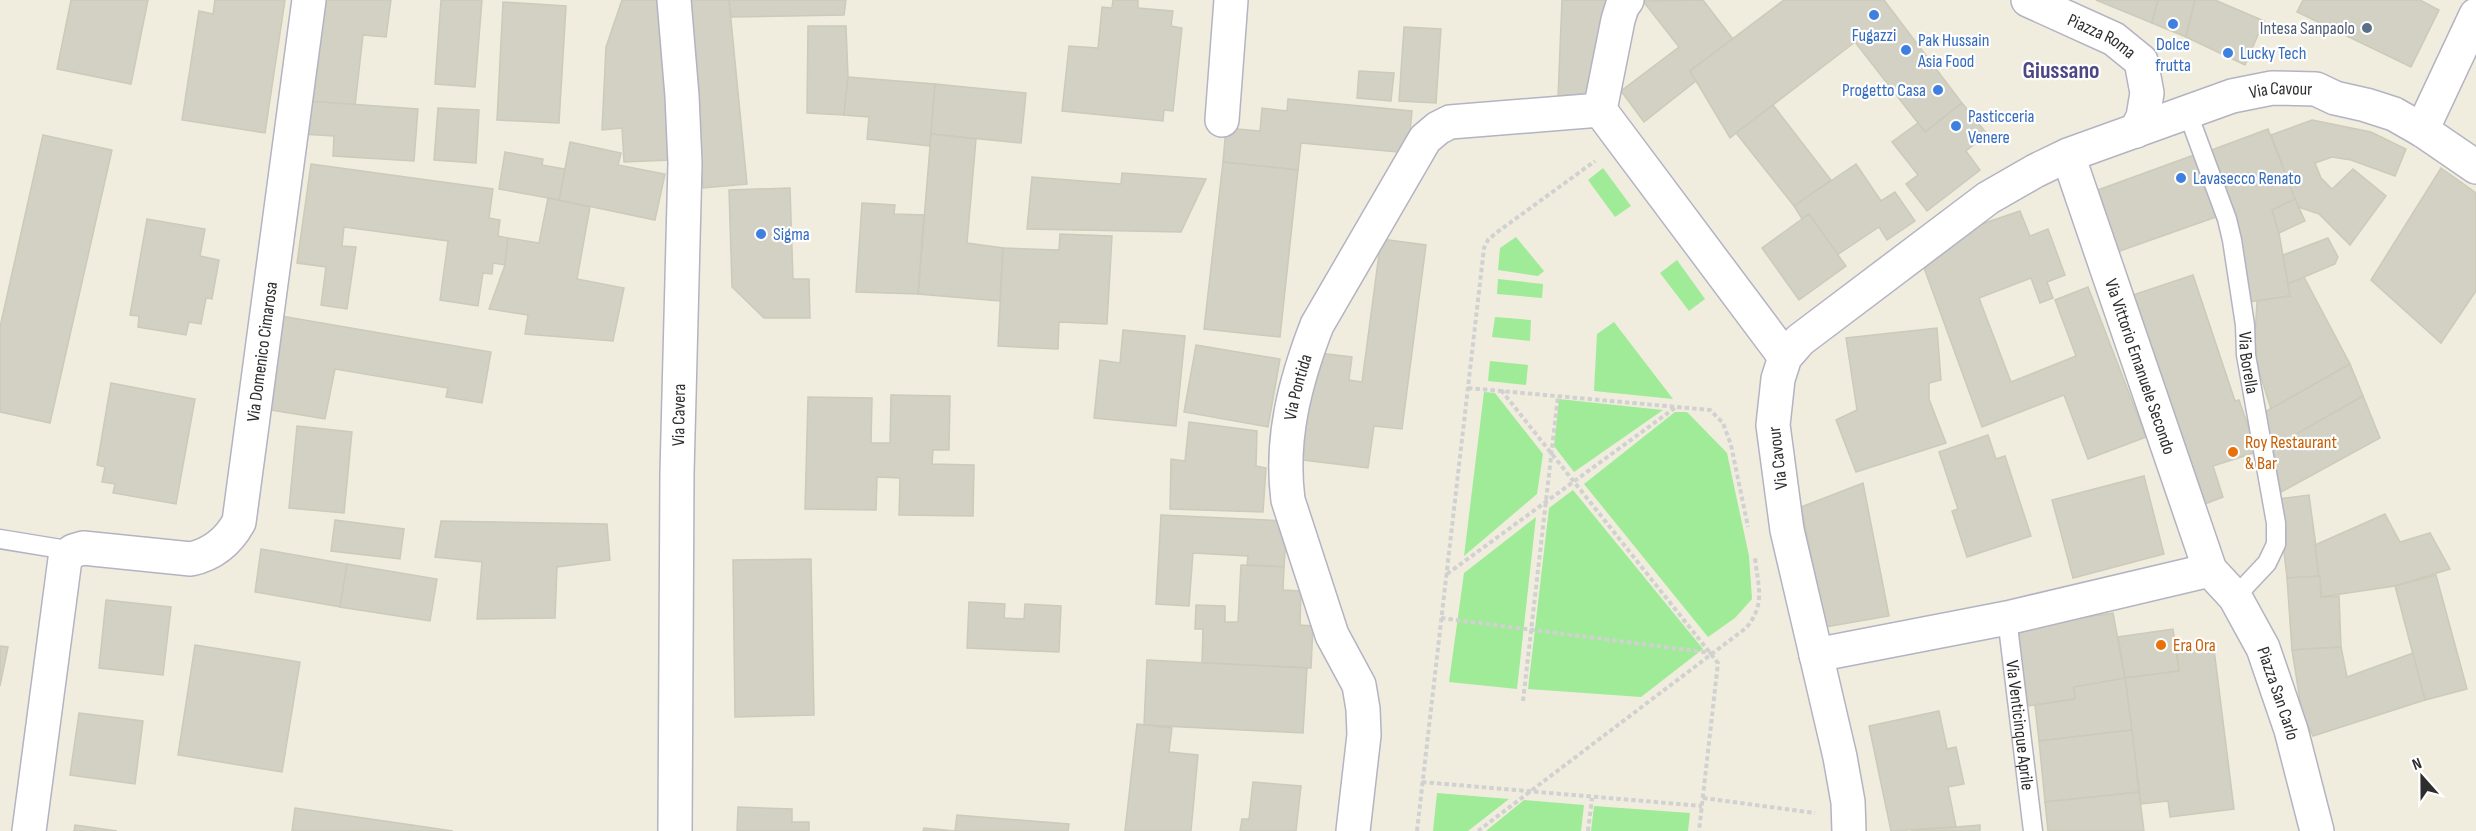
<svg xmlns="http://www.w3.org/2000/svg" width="2476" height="831" viewBox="0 0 2476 831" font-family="'Sofia Sans Condensed',sans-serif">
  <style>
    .green { fill: #9feb97 }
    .building { fill: #d2d1c3; stroke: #cccab8; stroke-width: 1.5 }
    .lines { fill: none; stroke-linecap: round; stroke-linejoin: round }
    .lane-casing { stroke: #b4b3c2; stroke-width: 21 }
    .street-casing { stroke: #b4b3c2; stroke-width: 36 }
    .secondary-casing { stroke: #b4b3c2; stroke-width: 36 }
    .path { stroke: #d1d1d1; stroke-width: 4; stroke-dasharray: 4.5 3; stroke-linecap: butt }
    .lane { stroke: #fff; stroke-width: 18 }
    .street { stroke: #fff; stroke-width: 33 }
    .secondary { stroke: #fff; stroke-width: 33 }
    .shop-dot { fill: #3f7fe0; stroke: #fff; stroke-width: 2 }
    .service-dot { fill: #5c6f8a; stroke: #fff; stroke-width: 2 }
    .food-dot { fill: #e8710a; stroke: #fff; stroke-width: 2 }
    .labels { text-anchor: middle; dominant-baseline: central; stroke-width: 4.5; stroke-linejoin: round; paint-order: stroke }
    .service-label { font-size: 18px; fill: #4e5e75; stroke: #fff; text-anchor: end }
    .shop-label { font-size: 18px; fill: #366cbe; stroke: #fff; text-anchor: start }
    .street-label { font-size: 18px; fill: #2e2e2e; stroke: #fff }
    .food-label { font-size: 18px; fill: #c56008; stroke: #fff; text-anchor: start }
    .district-label { font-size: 24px; font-weight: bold; fill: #4c4884; stroke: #fff }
  </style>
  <rect width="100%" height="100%" fill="#f0eddf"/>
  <!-- green -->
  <g class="green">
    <path d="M1603 168 1631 206 1615 217 1588 180Z"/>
    <path d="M1516 237 1544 271 1538 276 1498 270 1500 248Z"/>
    <path d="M1677 260 1705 299 1689 311 1660 273Z"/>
    <path d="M1498 279 1543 284 1542 298 1497 294Z"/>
    <path d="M1495 317 1531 320 1530 341 1492 337Z"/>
    <path d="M1614 322 1673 399 1594 391 1597 334Z"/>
    <path d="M1490 361 1528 365 1526 385 1488 381Z"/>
    <path d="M1484 392 1495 393 1543 454 1537 494 1464 556Z"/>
    <path d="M1559 399 1663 410 1574 472 1554 446Z"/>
    <path d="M1675 412H1687L1727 453 1749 556 1752 599 1735 618 1708 637 1584 484Z"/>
    <path d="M1573 490 1703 649 1641 697 1528 689 1549 508Z"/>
    <path d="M1536 517 1517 689 1449 682 1464 573Z"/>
    <path d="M1437 793 1509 799 1468 831H1433Z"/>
    <path d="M1524 800 1584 805 1581 831H1486Z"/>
    <path d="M1594 806 1690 813 1688 831H1591Z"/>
  </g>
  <!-- building -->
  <g class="building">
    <path d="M71 0H148L131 84 57 69Z"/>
    <path d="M215 0H285L265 133 182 120 199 11 213 14Z"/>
    <path d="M318 0H391L386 37 363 35 355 106 307 101Z"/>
    <path d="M441 0H482L475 87 435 84Z"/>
    <path d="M622 0H665L671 160 624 162 622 128 602 130 606 47Z"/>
    <path d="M685 0H729L747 184 703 188Z"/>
    <path d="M729 0H846L844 15 731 17Z"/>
    <path d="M1113 0H1138V8L1173 11 1171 26 1182 28 1173 111 1164 110 1163 121 1062 111 1069 46 1098 48 1102 7 1112 8Z"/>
    <path d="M1562 0H1627L1587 100 1558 98Z"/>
    <path d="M1703 0 1733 39 1690 71 1697 80 1644 122 1621 91 1679 47 1643 1Z"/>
    <path d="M1784 0H1884L1962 103 1925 132 1855 42 1730 138 1690 71Z"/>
    <path d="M2096 0H2158L2152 23Z"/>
    <path d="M2158 0H2195L2186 37 2152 23Z"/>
    <path d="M2195 0H2215L2264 21 2245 65 2186 37Z"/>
    <path d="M2303 0H2420L2439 10 2411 67 2297 12Z"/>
    <path d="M503 2 566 6 559 123 497 120Z"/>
    <path d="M808 26H846L848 77 844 115 807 113Z"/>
    <path d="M1404 27 1441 29 1436 103 1399 101Z"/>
    <path d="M1359 71 1394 73 1391 101 1357 98Z"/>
    <path d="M848 77 935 84 930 146 867 139 869 117 844 115Z"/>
    <path d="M935 84 1026 93 1021 143 931 134Z"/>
    <path d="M1288 99 1412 111 1408 153 1301 143 1298 170 1223 162 1226 128 1260 131 1262 108 1287 111Z"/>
    <path d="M307 101 418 109 414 161 333 156 334 136 302 134Z"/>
    <path d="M1962 103 1987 134 1966 151 1980 170 1927 211 1906 184 1918 175 1892 142 1918 123 1925 132Z"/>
    <path d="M1773 105 1831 180 1794 206 1736 133Z"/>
    <path d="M438 108 479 110 476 163 434 160Z"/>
    <path d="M2312 120 2371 132 2406 149 2395 176 2351 160 2332 157 2315 163 2321 178 2332 189 2353 169 2386 196 2350 245 2319 214 2298 207 2271 135Z"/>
    <path d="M2268 129 2295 199 2272 210 2279 233 2290 296 2249 302 2209 151Z"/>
    <path d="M931 134 976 139 967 243 1003 248 1000 301 918 294Z"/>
    <path d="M43 135 112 150 50 423 0 412V327Z"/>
    <path d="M570 142 621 153 618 165 665 174 655 220 559 200Z"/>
    <path d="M505 152 543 159 542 165 565 169 559 200 499 189Z"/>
    <path d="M2194 155 2216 217 2117 252 2095 191Z"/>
    <path d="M1223 162 1298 170 1280 337 1204 329Z"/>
    <path d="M311 164 493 189 489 218 500 220 498 236 508 238 505 265 493 263 492 274 483 273 478 306 440 300 448 241 344 227 342 246 356 247 347 309 321 305 326 267 297 263Z"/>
    <path d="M1856 164 1881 201 1895 192 1915 221 1887 240 1879 227 1837 255 1809 214 1802 219 1794 206Z"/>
    <path d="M2441 168 2476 193V291L2441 343 2371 280Z"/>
    <path d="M1122 173 1206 179 1181 232 1027 229 1032 177 1121 184Z"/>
    <path d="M790 188 793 279H809L810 318H764L732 287 729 190Z"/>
    <path d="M548 198 590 207 577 279 624 288 613 341 525 334 528 315 489 309 505 265 508 238 539 243Z"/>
    <path d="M2295 199 2305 221 2279 233 2272 210Z"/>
    <path d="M862 203 895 205 894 214 924 215 918 294 856 292Z"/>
    <path d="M2020 211 2030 236 2048 229 2065 275 2047 282 2053 298 2040 303 2031 278 1979 298 2011 382 2076 356 2055 300 2088 287 2146 437 2088 459 2064 395 1982 427 1923 265 1976 226Z"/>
    <path d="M1809 214 1846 266 1799 300 1762 248Z"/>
    <path d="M147 219 205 229 200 256 219 260 212 299 206 298 201 324 189 322 186 335 138 327 139 316 130 315Z"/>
    <path d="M1060 234 1112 236 1107 324 1059 322 1058 349 998 346 1003 248 1059 250Z"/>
    <path d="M2328 238 2338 257 2335 264 2288 284 2283 255Z"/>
    <path d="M1381 239 1426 245 1402 429 1374 426 1368 468 1295 459 1319 353 1352 357 1349 380 1362 382Z"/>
    <path d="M2193 275 2235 401 2239 400 2257 452 2213 466 2223 497 2205 504 2195 474 2186 477 2127 297Z"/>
    <path d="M2304 277 2350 364 2271 409 2254 355 2257 301 2290 296 2288 284Z"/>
    <path d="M281 316 491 352 482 403 446 397 448 388 335 369 325 419 264 409Z"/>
    <path d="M1937 328 1941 380 1929 383V399L1946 443 1856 472 1836 420 1857 410 1846 338Z"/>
    <path d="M1123 330 1185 336 1176 426 1094 418 1100 360 1120 363Z"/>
    <path d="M1196 345 1280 359 1268 427 1184 412Z"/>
    <path d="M2350 364 2363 396 2272 448 2265 412Z"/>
    <path d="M111 383 195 399 176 504 113 493 115 484 102 482 105 467 97 465Z"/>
    <path d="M891 395 950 396 949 450H933L932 464 974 465 973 516 899 515 900 478 877 477 876 510 805 509 808 397 872 398 871 443H890Z"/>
    <path d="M2363 396 2380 438 2281 492 2272 448Z"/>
    <path d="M1189 422 1257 431 1256 466 1266 468 1263 512 1170 509 1171 459 1185 461Z"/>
    <path d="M297 426 352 432 344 513 289 508Z"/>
    <path d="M1988 435 1996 459 2005 456 2031 536 1967 557 1952 511 1958 509 1939 452Z"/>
    <path d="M2144 476 2164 554 2073 578 2052 500Z"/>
    <path d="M1863 483 1889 616 1826 627 1801 507Z"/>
    <path d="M2309 495 2320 576 2287 578 2278 499Z"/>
    <path d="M2385 514 2400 542 2430 533 2450 569 2395 586 2321 597 2315 545Z"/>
    <path d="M1161 515 1287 521 1284 567 1247 565 1248 556 1193 553 1189 606 1156 604Z"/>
    <path d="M335 520 404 529 400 559 331 551Z"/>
    <path d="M441 521 607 524 610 560 557 567 555 618 477 619 482 562 435 557Z"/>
    <path d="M261 549 347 564 340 607 255 592Z"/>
    <path d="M811 559 814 715 735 717 733 560Z"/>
    <path d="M347 564 437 579 430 621 340 607Z"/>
    <path d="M1241 565 1284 567 1283 590 1301 591 1300 625 1313 626 1311 668 1202 663 1203 629H1195L1196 605 1225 606V622H1238Z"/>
    <path d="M2436 575 2467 689 2425 700 2395 586Z"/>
    <path d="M2320 576 2321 597 2339 596 2341 647 2292 650 2287 578Z"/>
    <path d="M106 600 171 607 163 675 99 668Z"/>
    <path d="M969 602 1005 604 1004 618 1024 619 1025 604 1061 606 1059 652 967 648Z"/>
    <path d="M2113 613 2125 678 2074 687 2075 699 2028 706 2016 628Z"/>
    <path d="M2173 629 2179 671 2125 678 2118 637Z"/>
    <path d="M195 645 300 662 282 772 178 755Z"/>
    <path d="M0 646 8 647 0 686Z"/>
    <path d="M2341 647 2347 677 2413 653 2425 700 2313 736 2302 713 2292 650Z"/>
    <path d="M2214 649 2234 809 2170 817 2168 801 2141 804 2125 678 2179 671 2177 653Z"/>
    <path d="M1147 660 1307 668 1303 733 1144 725Z"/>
    <path d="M2125 678 2132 730 2039 741 2035 705 2075 699 2074 687Z"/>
    <path d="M1939 711 1947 749 1956 747 1964 784 1948 787 1956 827 1891 831 1869 726Z"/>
    <path d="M79 713 143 721 135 784 70 775Z"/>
    <path d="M1137 724 1172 728 1169 752 1198 755 1191 831H1125Z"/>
    <path d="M2132 730 2139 792 2045 802 2039 741Z"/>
    <path d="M1253 782 1301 786 1296 831H1240L1242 819H1249Z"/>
    <path d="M2139 792 2144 831H2048L2045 802Z"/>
    <path d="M738 807 792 809V822H809V831H737Z"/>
    <path d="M295 808 453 831H292Z"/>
    <path d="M957 815 1069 824 1068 831H923L924 828 955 831Z"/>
    <path d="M75 825 117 831H74Z"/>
    <path d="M1980 825V831H1911L1956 827Z"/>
  </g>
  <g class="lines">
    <defs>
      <g id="lane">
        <path id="s1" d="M2190 119 2227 219 2232 240 2245 325 2246 355 2276 523V544L2267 563 2235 597"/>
        <path d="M0 539 73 551"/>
        <path id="s2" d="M2007 618 2033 831"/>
      </g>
      <g id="street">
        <path d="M674 0 682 96 685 163 677 473 675 831"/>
        <path d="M1627 0 1622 7 1618 20 1600 110 1785 357"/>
        <path id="s3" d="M2028 0 2114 39 2141 61 2147 93 2143 117 2136 131"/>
        <path d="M1222 120 1231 0"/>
        <path d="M2422 130 2476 15"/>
        <path id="s4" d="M2071 164 2210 570 2235 597 2263 648 2291 730 2317 831"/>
        <path d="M1816 655 2007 618 2210 570"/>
        <path id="s5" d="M29 831 65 559 73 551 83 548 191 559C213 554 228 542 239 522L309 0"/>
        <path id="s6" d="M1353 831 1364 735 1363 709 1359 685 1332 635 1288 500C1280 439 1295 382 1317 325L1425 139 1438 128 1450 122 1600 110"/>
      </g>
      <g id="secondary">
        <path id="s7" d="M1849 831 1848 802 1840 757 1787 530 1773 425 1778 379 1785 357 1800 340 1988 198 2035 171 2068 155 2232 96 2272 88 2316 89 2335 98 2366 105 2394 114 2422 130 2476 167"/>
      </g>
    </defs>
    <!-- lane casing -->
    <use href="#lane" class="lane-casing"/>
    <!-- street casing -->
    <use href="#street" class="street-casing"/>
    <!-- secondary casing -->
    <use href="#secondary" class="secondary-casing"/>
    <!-- path -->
    <g class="path">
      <path d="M1468 388 1710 410 1723 423 1731 445 1748 527"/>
      <path d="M1501 390 1718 663 1699 831"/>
      <path d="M1447 574 1676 407"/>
      <path d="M1441 618 1711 653"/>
      <path d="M1523 701 1558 396"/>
      <path d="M1422 782 1702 806"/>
      <path d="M1703 798 1815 813"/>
      <path d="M1417 831 1484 248 1488 240 1496 233 1595 161"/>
      <path d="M1478 831 1746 628C1766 605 1758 586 1755 558"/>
      <path d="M1588 831 1592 798"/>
    </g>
    <!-- lane -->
    <use href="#lane" class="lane"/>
    <!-- street -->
    <use href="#street" class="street"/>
    <!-- secondary -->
    <use href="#secondary" class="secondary"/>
  </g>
  <!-- markers -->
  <g class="shop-dot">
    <circle cx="1874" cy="15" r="6"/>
    <circle cx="2173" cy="24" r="6"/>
    <circle cx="1906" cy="50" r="6"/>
    <circle cx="2228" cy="53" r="6"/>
    <circle cx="1938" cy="90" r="6"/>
    <circle cx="1956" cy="126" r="6"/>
    <circle cx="2181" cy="178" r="6"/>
    <circle cx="761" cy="234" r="6"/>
  </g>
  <circle class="service-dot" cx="2367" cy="28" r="6"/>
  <g class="food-dot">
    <circle cx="2233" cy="452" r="6"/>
    <circle cx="2161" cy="645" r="6"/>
  </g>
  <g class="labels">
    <!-- service labels -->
    <g class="service-label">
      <text x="2355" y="28">Intesa Sanpaolo</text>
    </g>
    <!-- shop labels -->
    <g class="shop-label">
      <text x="1874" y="35" text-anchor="middle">Fugazzi</text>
      <text x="1918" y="40">Pak Hussain<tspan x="1918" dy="21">Asia Food</tspan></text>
      <text x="2173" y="44" text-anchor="middle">Dolce<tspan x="2173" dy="21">frutta</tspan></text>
      <text x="2240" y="53">Lucky Tech</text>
      <text x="1926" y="90" text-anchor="end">Progetto Casa</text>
      <text x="1968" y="116">Pasticceria<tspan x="1968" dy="21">Venere</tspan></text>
      <text x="2193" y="178">Lavasecco Renato</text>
      <text x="773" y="234">Sigma</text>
    </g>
    <!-- street labels -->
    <g class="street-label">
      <text stroke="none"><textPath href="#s3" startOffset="82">Piazza Roma</textPath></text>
      <text stroke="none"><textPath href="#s7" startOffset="1056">Via Cavour</textPath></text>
      <text stroke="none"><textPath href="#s5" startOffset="639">Via Domenico Cimarosa</textPath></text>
      <text stroke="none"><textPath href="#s1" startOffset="252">Via Borella</textPath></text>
      <text stroke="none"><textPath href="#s4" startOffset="214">Via Vittorio Emanuele Secondo</textPath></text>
      <text stroke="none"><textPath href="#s6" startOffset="460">Via Pontida</textPath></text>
      <text transform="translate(679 415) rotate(-89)">Via Cavera</text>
      <text transform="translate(1778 458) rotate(-97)">Via Cavour</text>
      <text stroke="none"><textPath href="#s4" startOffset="572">Piazza San Carlo</textPath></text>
      <text stroke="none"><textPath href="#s2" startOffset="108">Via Venticinque Aprile</textPath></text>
    </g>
    <!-- food labels -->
    <g class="food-label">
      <text x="2245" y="442">Roy Restaurant<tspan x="2245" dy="21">&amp; Bar</tspan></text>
      <text x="2173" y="645">Era Ora</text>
    </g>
    <!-- district labels -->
    <g class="district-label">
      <text x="2061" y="70">Giussano</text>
    </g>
  </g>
  <!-- north arrow -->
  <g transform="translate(2422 777) rotate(339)" stroke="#ffffff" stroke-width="4.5" paint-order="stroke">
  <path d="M0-4.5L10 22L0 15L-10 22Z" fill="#2e2e2e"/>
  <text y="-9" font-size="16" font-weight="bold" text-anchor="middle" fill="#2e2e2e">N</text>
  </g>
</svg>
